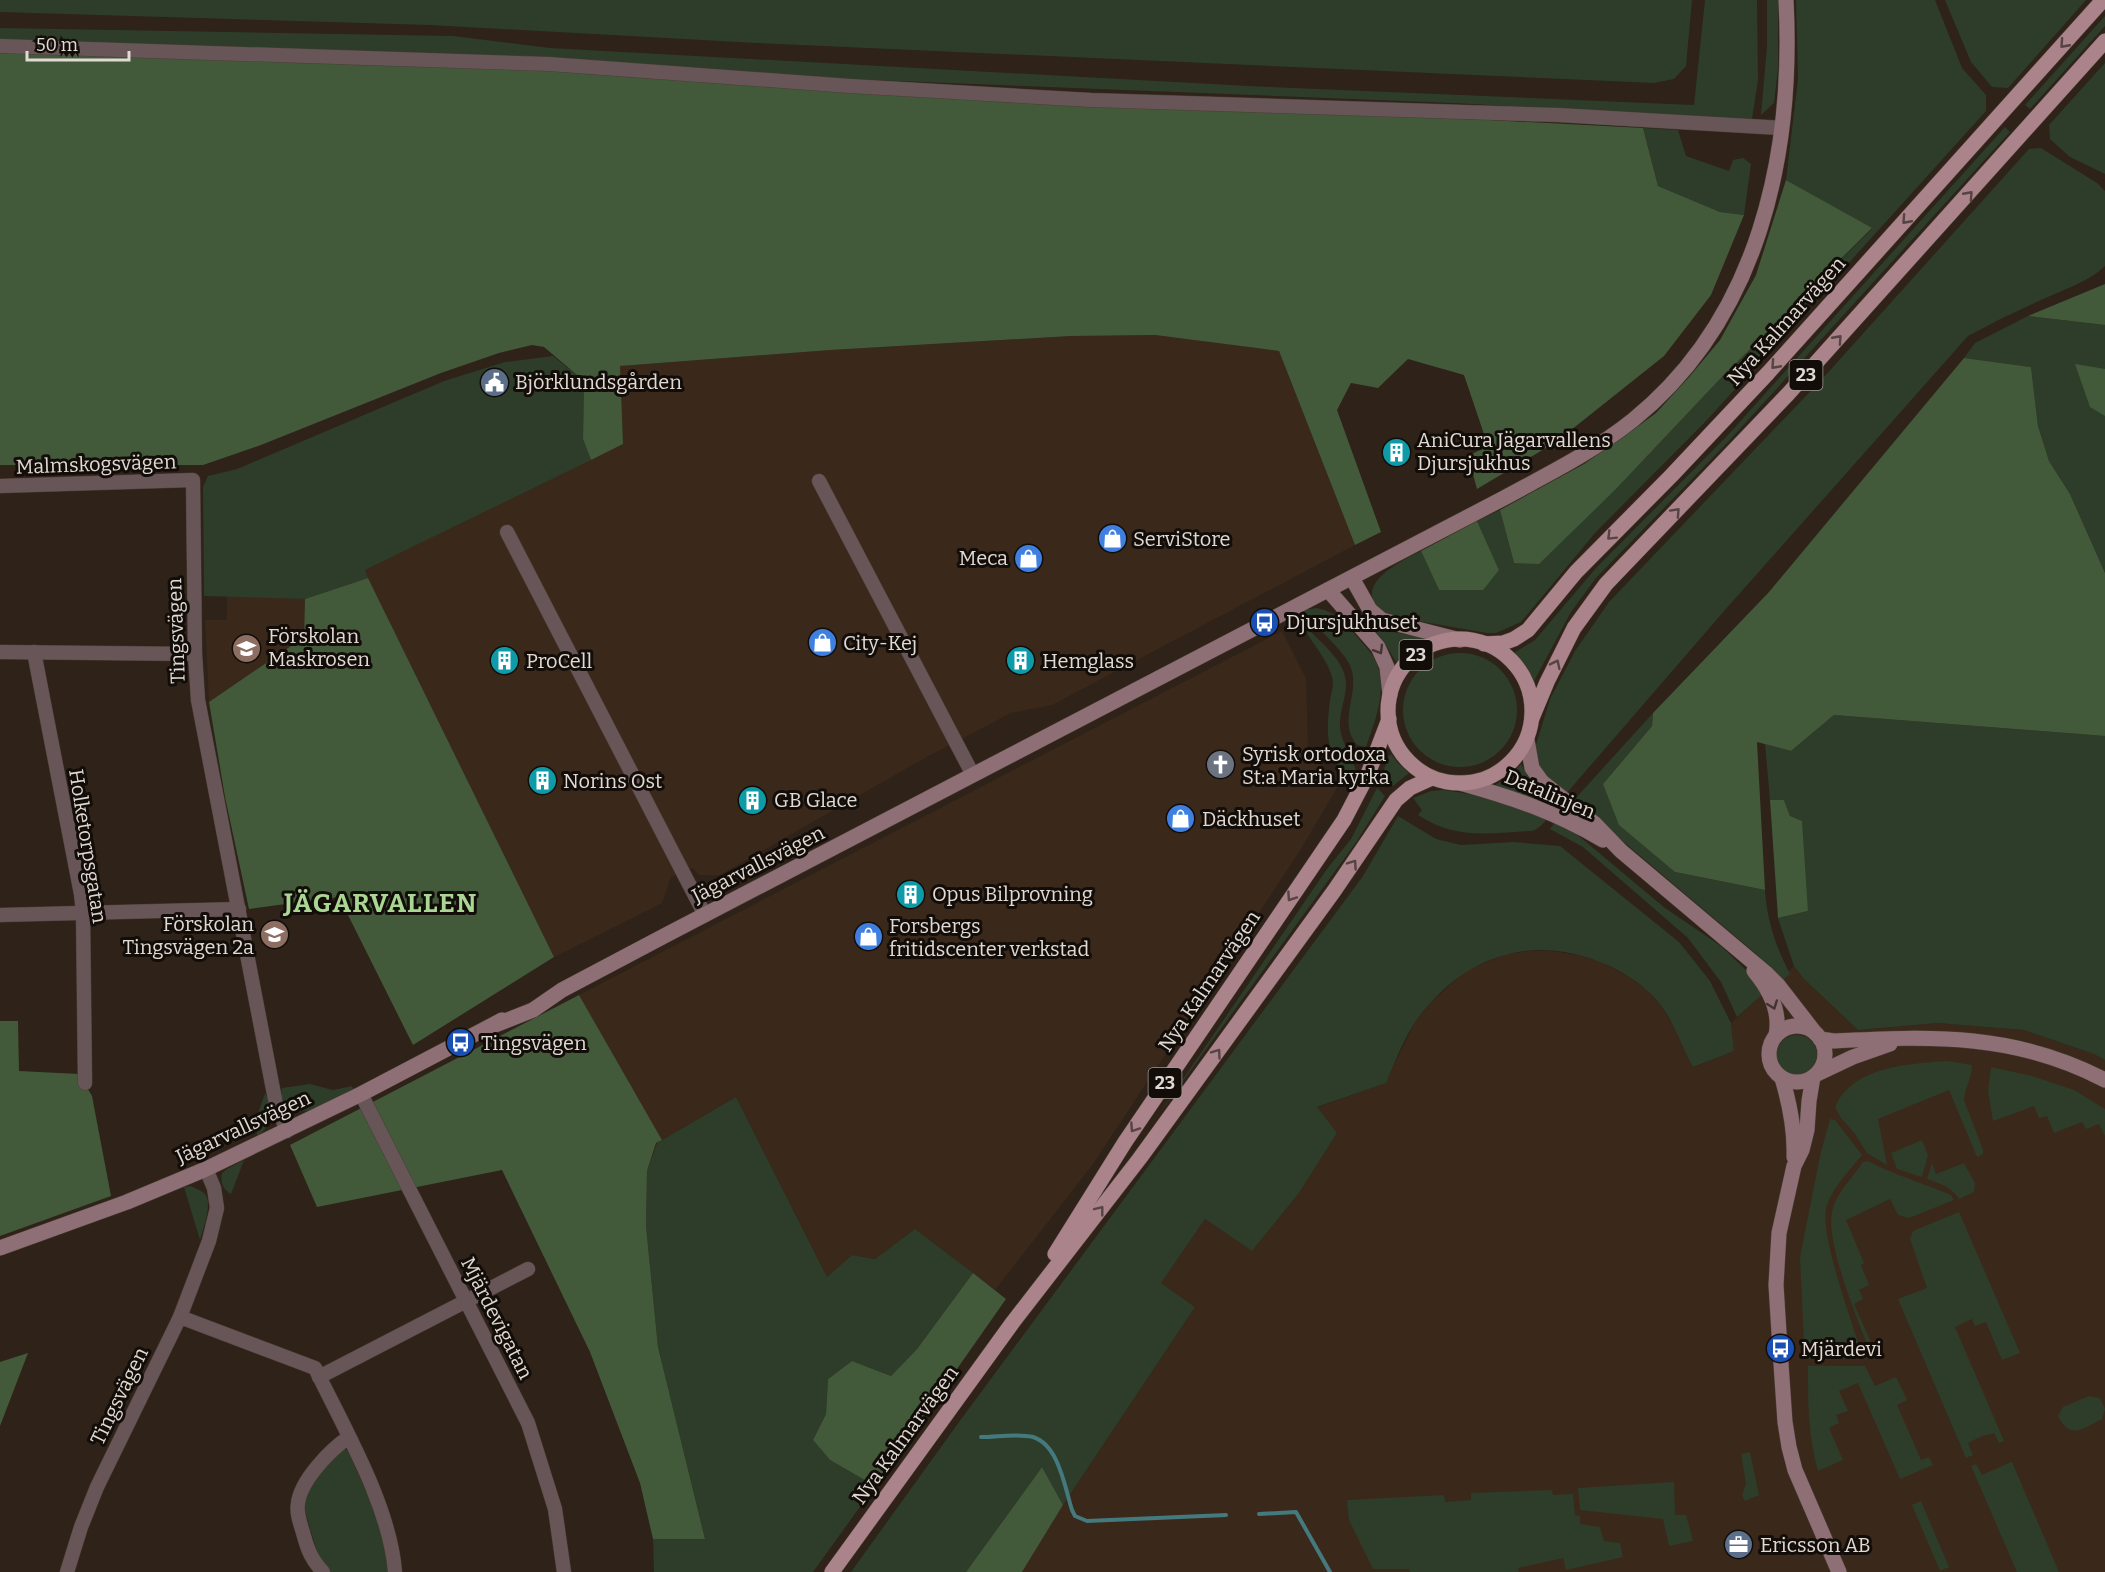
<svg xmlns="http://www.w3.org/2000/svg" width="2105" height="1572" viewBox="0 0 2105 1572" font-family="Bitter,serif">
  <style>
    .built { fill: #3a281b }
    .green { fill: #2d3d29 }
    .forest { fill: #42593a }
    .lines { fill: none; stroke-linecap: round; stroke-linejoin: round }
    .stream { stroke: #44797d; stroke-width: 4 }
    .street-casing { stroke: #4b3f37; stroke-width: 15 }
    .secondary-casing { stroke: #4b3f37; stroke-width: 16 }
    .primary-casing { stroke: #4b3f37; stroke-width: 16 }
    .street { stroke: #685558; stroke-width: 14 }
    .secondary { stroke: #8e6f75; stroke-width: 15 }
    .primary { stroke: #aa848a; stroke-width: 15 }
    .oneway { stroke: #564343 }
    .oneway2 { stroke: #443434 }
    .labels { text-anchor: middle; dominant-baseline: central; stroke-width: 6; stroke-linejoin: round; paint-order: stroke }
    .shield { fill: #120d09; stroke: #a39c96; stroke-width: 1.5 }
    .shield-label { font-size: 18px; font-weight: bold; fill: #e1d9d3 }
    .street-label { font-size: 20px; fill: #e1d9d3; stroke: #120d09 }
    .poi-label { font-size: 20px; fill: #e1d9d3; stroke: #120d09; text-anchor: start }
    .district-label { font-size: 26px; font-weight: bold; letter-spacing: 1.5px; fill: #aad694; stroke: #120d09 }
  </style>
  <rect width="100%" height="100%" fill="#2e2219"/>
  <!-- built -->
  <g class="built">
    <path d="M1155 335 1279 351 1355 545 1052 705 1011 713 923 759 720 875H699L693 868 671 877 662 903 554 957 364 570 623 444 619 366 830 350 1071 336Z"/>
    <path d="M227 596 305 599 304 637 209 702 205 620H227Z"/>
    <path d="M1282 631 1306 679 1308 750 1338 786 1301 849 1093 1164 995 1290 915 1229 875 1259 852 1255 827 1277 736 1097 662 1140 579 995Z"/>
    <path d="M1529 951H1553L1578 955 1599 961 1629 977 1648 991 1661 1006 1676 1030 1693 1067 1734 1051 1731 1023 1794 966 1804 979 1858 1030 1937 1023 2024 1030 2094 1054 2105 1060V1572H1022L1063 1505 1195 1307 1161 1283 1205 1219 1252 1251 1299 1193 1337 1133 1316 1108 1385 1083 1414 1024 1430 1003 1467 970 1507 954Z"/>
  </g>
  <!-- green -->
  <g class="green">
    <path d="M0 0H1692L1686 66 1674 79 1654 83 756 43 430 25 0 12Z"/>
    <path d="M1705 0H1757L1758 80 1752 119 1452 103 846 79 549 58 0 39V28L453 36 550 48 1248 86 1694 105Z"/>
    <path d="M1767 0H1778V69L1774 103 1761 115 1767 46Z"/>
    <path d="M1796 0H1935L1962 68 1986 95V111L1707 420 1595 533 1521 622 1496 633H1487L1389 616C1345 589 1397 563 1421 551L1439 590 1499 570 1477 521 1500 510 1514 563 1617 488 1720 379 1872 229 1786 180 1798 79Z"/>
    <path d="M1945 0H2086L2008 88 1992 87 1971 62Z"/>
    <path d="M2105 16V26L2030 109 2025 105Z"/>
    <path d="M2105 63V174L2070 157 2050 139 2049 125Z"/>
    <path d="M2005 127 2010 132 1729 441 1596 578 1571 612 1534 681 1526 666 1514 653 1535 640 1596 568 1727 436Z"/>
    <path d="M1643 128 1678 130 1686 156 1729 171 1733 160 1743 158 1751 164 1744 215 1720 212 1658 186Z"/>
    <path d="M2041 148 2097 183 2105 191V266C2090 281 2067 288 2048 297 2021 309 1994 322 1968 336L1725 610 1565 795 1539 770 1534 751 1550 699 1575 651 1609 602 1824 377 2029 149Z"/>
    <path d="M2028 316 2105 325V573L2070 494 2049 461 2038 426 2031 367 1964 358 1975 343Z"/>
    <path d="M553 356 584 381 583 439 591 460 365 570 368 578 305 599 204 596 203 487 208 476 237 469 444 381 505 362Z"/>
    <path d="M1317 608C1336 612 1346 623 1358 638 1363 644 1369 650 1373 656 1390 685 1376 718 1366 747L1357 745C1337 721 1360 694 1351 668 1345 650 1315 628 1303 610Z"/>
    <path d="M1368 621 1387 631 1422 637V640L1408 649 1396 662 1383 640 1367 622Z"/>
    <path d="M1306 627C1321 643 1346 661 1346 684 1346 699 1339 712 1340 727 1341 743 1352 755 1356 771L1352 781C1325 760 1326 732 1330 700 1331 694 1333 688 1333 682 1332 666 1312 642 1304 629Z"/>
    <circle cx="1460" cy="710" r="57"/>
    <path d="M1653 713 1652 726 1603 784 1675 872 1765 890C1767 921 1776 947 1790 974L1782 980 1755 953 1574 800Z"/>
    <path d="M1834 715 2105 736V1060L2094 1054 2024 1030 1937 1023 1858 1030 1804 979 1794 966 1778 918 1808 911 1790 816 1784 800H1770L1765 744 1791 751Z"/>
    <path d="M1391 754 1398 763 1409 773 1393 786 1382 776 1388 757Z"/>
    <path d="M1521 764 1533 785 1558 803 1555 808 1494 786 1508 777Z"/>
    <path d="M1377 788 1385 796 1357 841 1157 1117 1327 869 1351 839Z"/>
    <path d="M1443 790C1479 794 1512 805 1547 818 1544 824 1537 830 1531 831 1488 833 1456 840 1418 815L1422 810 1413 798 1431 791Z"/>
    <path d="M1398 816 1436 839 1461 845 1513 842 1560 846 1679 942 1710 981 1731 1023 1734 1051 1693 1067C1682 1047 1675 1025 1662 1007 1644 982 1614 966 1586 957 1518 936 1456 964 1416 1021 1403 1040 1395 1062 1386 1083L1317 1107 1337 1133 1299 1193 1252 1251 1205 1219 1161 1283 1195 1307 1063 1505 1042 1467 966 1572H851L959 1422 1363 876Z"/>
    <path d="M1556 821 1574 832 1665 908 1721 946 1749 973 1763 994 1737 1017 1721 982 1688 938 1583 847 1550 829Z"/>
    <circle cx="1797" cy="1055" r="20"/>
    <path d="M1947 1061 1972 1065C1972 1078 1965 1087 1964 1100L1983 1150V1154L1977 1157 1949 1090 1878 1119 1887 1165 1867 1153 1855 1134 1841 1118 1835 1107C1853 1066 1908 1064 1947 1061Z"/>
    <path d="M1991 1067 2032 1076 2074 1090 2105 1109V1136L2099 1124 2086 1129 2082 1122 2054 1133 2047 1116 2039 1118 2034 1106 1993 1121 1988 1091Z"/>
    <path d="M310 1084 333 1090 352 1086 353 1089C336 1097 305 1122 287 1106 281 1101 281 1095 282 1088Z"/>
    <path d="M265 1093C273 1109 273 1126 257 1136V1116Z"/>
    <path d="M736 1097 827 1277 852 1255 875 1259 915 1229 973 1273 917 1349 891 1376 852 1361 828 1379 826 1414 813 1440 830 1460 875 1486 813 1572H654L653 1539H705L658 1347 646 1226 647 1171 657 1143Z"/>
    <path d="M1830 1119 1835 1120 1862 1155C1849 1171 1831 1189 1826 1209 1820 1236 1852 1321 1861 1352L1856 1359H1808L1804 1343 1800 1257 1820 1156Z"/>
    <path d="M1922 1140 1928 1155 1922 1177 1897 1169 1891 1153Z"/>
    <path d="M244 1160 231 1194C223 1190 220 1182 222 1173L227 1169Z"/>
    <path d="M1868 1161C1894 1175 1923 1183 1951 1195L1954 1200 1909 1218 1898 1215 1890 1199 1846 1220 1864 1263 1861 1265 1869 1285 1859 1290 1863 1299 1854 1304 1873 1347 1879 1345 1882 1352 1872 1357C1860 1325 1825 1243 1832 1212 1836 1193 1853 1177 1863 1162Z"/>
    <path d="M1932 1163 1936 1174 1964 1163 1975 1183 1974 1192 1959 1199C1952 1187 1939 1183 1927 1179Z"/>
    <path d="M191 1186C194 1188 201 1190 204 1193 214 1202 203 1229 200 1240L184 1187Z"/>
    <path d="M1959 1212 2020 1353 2002 1360 1986 1322 1975 1326 1972 1319 1955 1327 2004 1441 1999 1443 1994 1433 1982 1436 1968 1443 1973 1455 1966 1458 1898 1299 1927 1288 1910 1239 1913 1231Z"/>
    <path d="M1808 1366H1865L1875 1386 1896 1377 1907 1400 1897 1405 1921 1460 1929 1457 1933 1465 1900 1479 1858 1383 1839 1391 1848 1411 1836 1415 1839 1423 1829 1428 1843 1460 1818 1471C1808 1436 1808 1402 1808 1366Z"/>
    <path d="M2089 1396 2100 1398 2105 1409 2102 1419C2084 1428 2070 1441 2058 1416L2063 1407Z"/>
    <path d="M345 1448 348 1451 384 1532 389 1572H329L320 1562 304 1508 308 1492 328 1461Z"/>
    <path d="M1750 1452 1759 1495 1745 1501 1742 1495 1746 1484 1741 1454Z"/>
    <path d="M2011 1462H2012L2059 1572H2017L1971 1466 1976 1464 1982 1475Z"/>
    <path d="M1674 1482 1675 1515H1686L1693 1541 1669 1546 1663 1519 1580 1510 1578 1488Z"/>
    <path d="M1552 1490 1553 1495 1573 1494 1575 1515 1580 1516V1524L1600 1527 1604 1541 1620 1543 1623 1557 1566 1570 1563 1558 1518 1568 1519 1572H1410L1409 1569H1373L1349 1520 1347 1500 1444 1495 1445 1502 1471 1500V1493Z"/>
    <path d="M1921 1501 1949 1567 1940 1571 1912 1505Z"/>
  </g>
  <!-- forest -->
  <g class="forest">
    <path d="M0 53 542 69 1095 105 1490 120 1643 128 1658 186 1720 212 1744 215 1711 295 1664 356 1556 442 1477 489 1468 456 1488 446 1464 375 1408 359 1378 388 1351 383 1337 410 1381 532 1355 545 1279 351 1155 335 1071 336 830 350 620 366 623 444 591 460 583 439 584 381 544 347 532 345 499 353 441 373 261 445 203 465H0Z"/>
    <path d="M1786 180 1872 228 1720 379 1617 488 1539 564 1514 563 1500 510 1584 464 1622 438 1656 413 1690 376 1720 340 1756 275Z"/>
    <path d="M2105 284V325L2028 316Z"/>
    <path d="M1964 358 2031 367 2038 426 2049 461 2070 494 2105 573V736L1834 715 1791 751 1757 742 1765 890 1675 872 1619 825 1603 784 1652 726 1653 713 1769 592Z"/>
    <path d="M2075 364 2105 369V416L2090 407Z"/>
    <path d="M1477 521 1499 570 1483 590H1439L1421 551Z"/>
    <path d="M368 578 554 957 413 1045 339 897 249 909 225 797 209 702 304 637 305 599Z"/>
    <path d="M1770 800H1784L1790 816 1802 821 1808 911 1778 918Z"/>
    <path d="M579 995 662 1140 656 1143 647 1171 646 1226 658 1347 705 1539H653L640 1483 590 1352 502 1170 317 1207 290 1145Z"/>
    <path d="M0 1021H18L19 1071 79 1074 92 1096 111 1196 0 1236Z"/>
    <path d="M973 1273 1006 1299 875 1486 830 1460 813 1440 826 1414 828 1379 852 1361 891 1376 917 1349Z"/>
    <path d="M28 1353 0 1426V1362Z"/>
    <path d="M1042 1467 1063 1505 1022 1572H966Z"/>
  </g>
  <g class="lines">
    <!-- stream -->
    <g class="stream">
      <path d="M981 1437C997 1437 1018 1433 1033 1437 1059 1445 1065 1488 1072 1510L1075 1516 1087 1521 1226 1515"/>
      <path d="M1259 1514 1296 1512 1330 1572"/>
    </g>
    <defs>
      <g id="street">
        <path d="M0 46 549 64 850 86 1091 100 1558 115 1782 128"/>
        <path d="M819 481 973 775"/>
        <path d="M0 486 193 480 195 654 198 700 272 1084 276 1104 287 1131"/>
        <path d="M507 532 705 915"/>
        <path d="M0 652 195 654"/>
        <path d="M34 652 81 894 83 913 85 1083"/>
        <path d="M0 915 239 909"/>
        <path d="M361 1094 528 1423 555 1509 564 1572"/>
        <path d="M180 1317 315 1368C344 1428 390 1506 395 1572"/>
        <path d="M319 1377 528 1269"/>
        <path d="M67 1572 81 1527 97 1487 180 1317 209 1241 217 1208 214 1188 206 1169"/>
        <path d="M323 1572C312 1560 308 1551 304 1536 301 1525 296 1514 298 1503 301 1480 330 1450 349 1437"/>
      </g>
      <g id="secondary">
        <path d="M1352 578 1370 610 1382 620 1460 640"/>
        <path d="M1328 590 1378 647 1387 667 1390 695"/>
        <path d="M1527 740 1532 768 1542 782 1595 824 1621 851 1767 974 1778 985 1816 1034"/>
        <path d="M1460 783C1514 798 1555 812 1603 840"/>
        <path d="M1754 971C1769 989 1781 1011 1776 1035"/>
        <path d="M495 1025 533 1010 562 990 666 935 1504 498C1548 474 1593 452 1633 420 1759 318 1794 155 1786 0"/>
        <circle cx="1797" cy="1054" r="28"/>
        <path d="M1820 1039 1834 1041C1933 1036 2015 1033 2105 1080"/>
        <path d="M1817 1074 1853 1057 1890 1044"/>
        <path d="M1813 1077 1809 1101 1807 1130 1802 1150 1794 1166 1779 1233 1776 1285 1780 1349 1785 1422 1789 1447 1795 1470 1839 1572"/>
        <path d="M1782 1078C1790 1105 1795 1129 1794 1157"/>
        <path d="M0 1248 127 1202 206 1169 361 1094 502 1020"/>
      </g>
      <g id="primary">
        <circle cx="1460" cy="711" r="72"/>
        <path d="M1484 644 1503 643 1514 639 1528 630 1576 572 1671 476 1768 373 2103 0"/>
        <path d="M1532 718 1547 682 1574 628 1606 584 1788 394 2105 41"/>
        <path d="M1055 1254 1125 1142 1344 820 1368 774 1389 719"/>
        <path d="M832 1572 1013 1322 1140 1158 1334 891 1396 800 1410 788 1432 778"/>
      </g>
    </defs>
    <!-- street casing -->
    <use href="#street" class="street-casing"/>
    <!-- secondary casing -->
    <use href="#secondary" class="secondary-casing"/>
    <!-- primary casing -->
    <use href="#primary" class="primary-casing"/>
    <!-- street -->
    <use href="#street" class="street"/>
    <!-- secondary -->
    <use href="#secondary" class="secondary"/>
    <!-- primary -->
    <use href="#primary" class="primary"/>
  </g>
  <!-- one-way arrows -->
  <defs><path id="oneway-chevron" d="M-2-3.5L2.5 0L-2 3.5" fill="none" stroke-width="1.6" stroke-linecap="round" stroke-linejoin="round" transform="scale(1.5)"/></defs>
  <g class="oneway">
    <use href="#oneway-chevron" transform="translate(2064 44) rotate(132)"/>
    <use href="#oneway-chevron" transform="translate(1969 195) rotate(-48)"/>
    <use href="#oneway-chevron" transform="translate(1906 220) rotate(132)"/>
    <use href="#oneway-chevron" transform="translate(1838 339) rotate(-48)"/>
    <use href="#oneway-chevron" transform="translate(1775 365) rotate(132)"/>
    <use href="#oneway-chevron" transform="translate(1676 512) rotate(-47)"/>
    <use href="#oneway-chevron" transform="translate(1611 536) rotate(135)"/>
    <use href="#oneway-chevron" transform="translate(1556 664) rotate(-64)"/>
    <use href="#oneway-chevron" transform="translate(1353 864) rotate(-55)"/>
    <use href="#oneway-chevron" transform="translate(1291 897) rotate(124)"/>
    <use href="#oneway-chevron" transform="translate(1217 1053) rotate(-54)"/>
    <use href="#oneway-chevron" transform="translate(1134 1128) rotate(124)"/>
    <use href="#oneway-chevron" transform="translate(1100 1210) rotate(-52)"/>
  </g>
  <g class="oneway2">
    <use href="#oneway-chevron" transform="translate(1379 650) rotate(59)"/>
    <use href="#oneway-chevron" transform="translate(1773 1005) rotate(70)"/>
  </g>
  <!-- icons -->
  <defs>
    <symbol id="civic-disc" viewBox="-11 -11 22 22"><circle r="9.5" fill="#5c6f8a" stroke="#120d09"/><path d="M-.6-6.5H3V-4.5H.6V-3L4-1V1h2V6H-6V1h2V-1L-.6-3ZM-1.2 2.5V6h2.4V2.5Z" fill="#fff"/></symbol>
    <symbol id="building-disc" viewBox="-11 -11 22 22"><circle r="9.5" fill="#0f9aa8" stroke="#120d09"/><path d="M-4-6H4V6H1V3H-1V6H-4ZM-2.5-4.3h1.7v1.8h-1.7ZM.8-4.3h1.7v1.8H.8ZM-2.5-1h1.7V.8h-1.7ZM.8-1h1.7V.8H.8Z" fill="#fff"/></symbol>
    <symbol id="shop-disc" viewBox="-11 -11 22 22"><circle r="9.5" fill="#3f7fe0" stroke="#120d09"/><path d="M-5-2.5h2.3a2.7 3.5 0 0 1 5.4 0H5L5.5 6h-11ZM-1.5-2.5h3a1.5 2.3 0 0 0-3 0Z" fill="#fff"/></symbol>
    <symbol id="bus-disc" viewBox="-11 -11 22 22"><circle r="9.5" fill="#1a4fb4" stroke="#120d09"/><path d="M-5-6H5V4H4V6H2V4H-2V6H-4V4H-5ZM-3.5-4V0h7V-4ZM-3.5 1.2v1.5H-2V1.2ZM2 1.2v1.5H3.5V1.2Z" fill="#fff"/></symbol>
    <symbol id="school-disc" viewBox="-11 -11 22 22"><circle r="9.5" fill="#8d6e63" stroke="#120d09"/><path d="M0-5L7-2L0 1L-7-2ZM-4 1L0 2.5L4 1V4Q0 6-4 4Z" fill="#fff"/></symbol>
    <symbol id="church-disc" viewBox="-11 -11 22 22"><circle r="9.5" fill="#6b7280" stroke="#120d09"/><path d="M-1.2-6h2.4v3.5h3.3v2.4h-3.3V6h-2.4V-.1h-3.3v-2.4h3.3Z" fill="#fff"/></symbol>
    <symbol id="office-disc" viewBox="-11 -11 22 22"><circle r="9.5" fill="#5c6f8a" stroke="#120d09"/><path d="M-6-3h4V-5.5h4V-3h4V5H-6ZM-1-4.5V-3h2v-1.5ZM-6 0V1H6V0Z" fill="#fff"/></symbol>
  </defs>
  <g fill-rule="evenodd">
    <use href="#civic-disc" x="478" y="366" width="33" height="33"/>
    <use href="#building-disc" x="1380" y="436" width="33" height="33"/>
    <use href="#shop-disc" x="1096" y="522" width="33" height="33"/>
    <use href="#shop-disc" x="1012" y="542" width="33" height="33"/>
    <use href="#bus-disc" x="1248" y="606" width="33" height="33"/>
    <use href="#shop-disc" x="806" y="626" width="33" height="33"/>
    <use href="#school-disc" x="230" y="632" width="33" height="33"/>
    <use href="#building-disc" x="488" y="644" width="33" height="33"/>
    <use href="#building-disc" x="1004" y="644" width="33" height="33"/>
    <use href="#church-disc" x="1204" y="748" width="33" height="33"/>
    <use href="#building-disc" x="526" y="764" width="33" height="33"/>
    <use href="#building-disc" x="736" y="784" width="33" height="33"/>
    <use href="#shop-disc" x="1164" y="802" width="33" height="33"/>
    <use href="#building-disc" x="894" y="878" width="33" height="33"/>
    <use href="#school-disc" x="258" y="918" width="33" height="33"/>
    <use href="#shop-disc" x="852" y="920" width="33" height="33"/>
    <use href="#bus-disc" x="444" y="1026" width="33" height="33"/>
    <use href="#bus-disc" x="1764" y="1332" width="33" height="33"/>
    <use href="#office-disc" x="1722" y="1528" width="33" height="33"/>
  </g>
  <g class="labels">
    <!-- shield labels -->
    <g class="shield">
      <rect x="1789.5" y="360" width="33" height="30" rx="4.5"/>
      <rect x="1399.5" y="640" width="33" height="30" rx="4.5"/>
      <rect x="1148.5" y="1068" width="33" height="30" rx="4.5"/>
    </g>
    <g class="shield-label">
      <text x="1806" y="375">23</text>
      <text x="1416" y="655">23</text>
      <text x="1165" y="1083">23</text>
    </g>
    <!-- street labels -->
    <g class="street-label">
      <text transform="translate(1786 321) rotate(-48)">Nya Kalmarvägen</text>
      <text transform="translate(96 464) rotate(-2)">Malmskogsvägen</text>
      <text transform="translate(176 631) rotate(-92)">Tingsvägen</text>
      <text transform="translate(1550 794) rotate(23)">Datalinjen</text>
      <text transform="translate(88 846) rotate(81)">Holketorpsgatan</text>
      <text transform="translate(758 864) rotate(-27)">Jägarvallsvägen</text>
      <text transform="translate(1209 981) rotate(-56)">Nya Kalmarvägen</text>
      <text transform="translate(243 1127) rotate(-25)">Jägarvallsvägen</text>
      <text transform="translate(497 1318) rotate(63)">Mjärdevigatan</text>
      <text transform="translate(119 1396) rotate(-64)">Tingsvägen</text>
      <text transform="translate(905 1435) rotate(-54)">Nya Kalmarvägen</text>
    </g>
    <!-- poi labels -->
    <g class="poi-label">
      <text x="515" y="382">Björklundsgården</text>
      <text x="1417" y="440">AniCura Jägarvallens<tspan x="1417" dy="23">Djursjukhus</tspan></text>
      <text x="1133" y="539">ServiStore</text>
      <text x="1008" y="558" text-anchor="end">Meca</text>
      <text x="1286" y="622">Djursjukhuset</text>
      <text x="268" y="636">Förskolan<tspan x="268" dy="23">Maskrosen</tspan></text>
      <text x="843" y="643">City-Kej</text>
      <text x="526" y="661">ProCell</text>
      <text x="1042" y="661">Hemglass</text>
      <text x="1242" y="754">Syrisk ortodoxa<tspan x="1242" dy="23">St:a Maria kyrka</tspan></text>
      <text x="563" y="781">Norins Ost</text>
      <text x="774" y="800">GB Glace</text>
      <text x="1202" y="819">Däckhuset</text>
      <text x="932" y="894">Opus Bilprovning</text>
      <text x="254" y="924" text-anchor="end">Förskolan<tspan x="254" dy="23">Tingsvägen 2a</tspan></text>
      <text x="889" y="926">Forsbergs<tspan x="889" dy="23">fritidscenter verkstad</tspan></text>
      <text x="481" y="1043">Tingsvägen</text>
      <text x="1801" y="1349">Mjärdevi</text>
      <text x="1760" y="1545">Ericsson AB</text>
    </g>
    <!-- district labels -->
    <g class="district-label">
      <text x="381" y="903">JÄGARVALLEN</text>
    </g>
  </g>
  <!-- scale -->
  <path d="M27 51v9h102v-9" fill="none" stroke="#e1d9d3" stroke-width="3"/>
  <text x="36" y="51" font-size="18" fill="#e1d9d3" stroke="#120d09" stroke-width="4.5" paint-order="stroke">50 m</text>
</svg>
